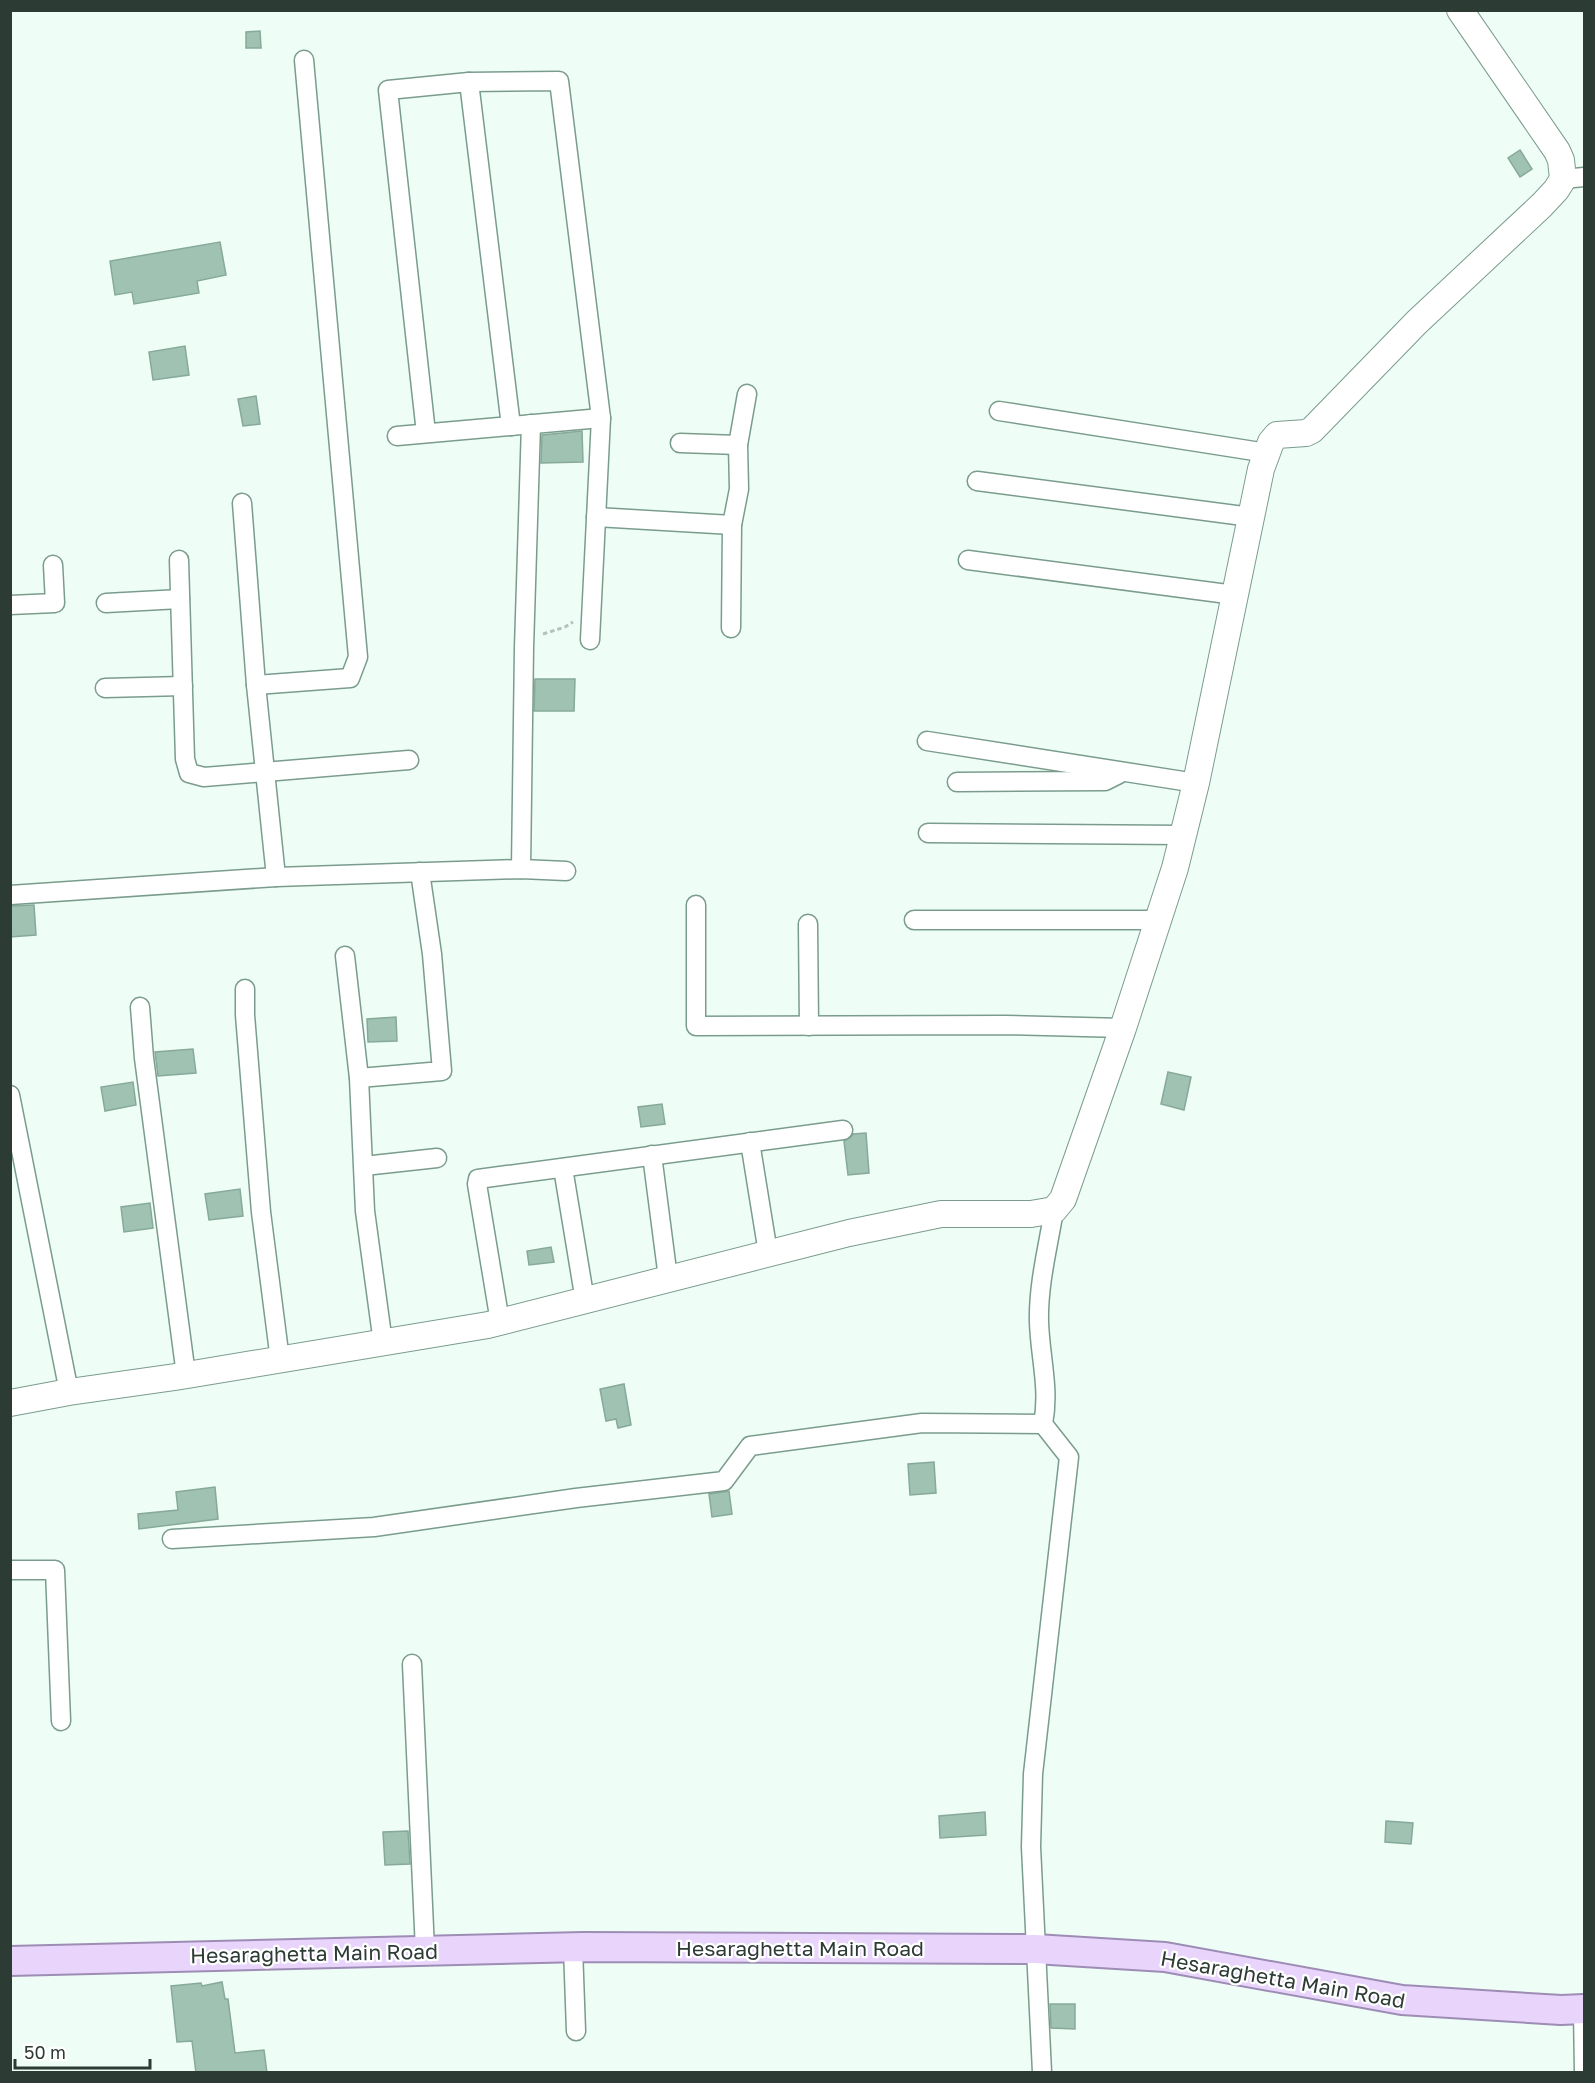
<svg xmlns="http://www.w3.org/2000/svg" width="1595" height="2083" viewBox="0 0 1595 2083" font-family="'Golos Text',sans-serif">
  <style>
    .building { fill: #9fc2b3; stroke: #86a99a; stroke-width: 1.5 }
    .lines { fill: none; stroke-linecap: round; stroke-linejoin: round }
    .street-casing { stroke: #7a9c8d; stroke-width: 21 }
    .secondary-casing { stroke: #7a9c8d; stroke-width: 28 }
    .primary-casing { stroke: #9d8db4; stroke-width: 32 }
    .path { stroke: #b4c2bc; stroke-width: 3; stroke-dasharray: 4.5 3; stroke-linecap: butt }
    .street { stroke: #fff; stroke-width: 18 }
    .secondary { stroke: #fff; stroke-width: 26 }
    .primary { stroke: #e9d5fb; stroke-width: 28 }
    .labels { text-anchor: middle; dominant-baseline: central; stroke-width: 4.5; stroke-linejoin: round; paint-order: stroke }
    .street-label { font-size: 21px; fill: #2d3b35; stroke: #fff }
  </style>
  <rect width="100%" height="100%" fill="#effdf7"/>
  <!-- building -->
  <g class="building">
    <path d="M260 31 261 48H246V32Z"/>
    <path d="M1520 150 1532 169 1520 177 1508 158Z"/>
    <path d="M220 242 226 275 197 281 199 293 134 304 132 292 115 295 110 261Z"/>
    <path d="M185 346 189 375 153 380 149 352Z"/>
    <path d="M256 396 260 424 243 426 238 399Z"/>
    <path d="M582 431 583 462 541 463 542 435Z"/>
    <path d="M535 679H575L574 711H534Z"/>
    <path d="M34 905 36 935 10 937V906Z"/>
    <path d="M396 1017 397 1041 368 1042 367 1019Z"/>
    <path d="M193 1049 196 1073 158 1076 155 1052Z"/>
    <path d="M1168 1072 1191 1077 1184 1110 1161 1104Z"/>
    <path d="M133 1082 136 1105 105 1111 101 1087Z"/>
    <path d="M662 1104 665 1124 641 1127 638 1107Z"/>
    <path d="M866 1133 869 1173 848 1175 844 1141 850 1138 853 1134Z"/>
    <path d="M240 1189 243 1216 209 1220 205 1194Z"/>
    <path d="M150 1203 153 1228 124 1232 121 1207Z"/>
    <path d="M551 1247 554 1262 529 1265 527 1251Z"/>
    <path d="M624 1384 631 1425 618 1428 616 1419 606 1421 600 1389Z"/>
    <path d="M934 1462 936 1493 910 1495 908 1464Z"/>
    <path d="M215 1487 218 1519 139 1529 138 1514 178 1510 176 1492Z"/>
    <path d="M729 1491 732 1514 712 1517 709 1494Z"/>
    <path d="M985 1812 986 1835 940 1838 939 1816Z"/>
    <path d="M1386 1821 1413 1823 1411 1844 1385 1842Z"/>
    <path d="M408 1831 410 1864 385 1865 383 1832Z"/>
    <path d="M222 1982 225 1999H228L235 2053 264 2050 267 2073H196L192 2041 177 2042 171 1986 201 1983 202 1986Z"/>
    <path d="M1050 2004H1075V2029L1051 2028Z"/>
  </g>
  <g class="lines">
    <defs>
      <g id="street">
        <path d="M469 82 511 426"/>
        <path d="M1563 179 1584 177"/>
        <path d="M999 411 1267 453"/>
        <path d="M426 433 388 90 469 82 559 81 601 418 590 640"/>
        <path d="M397 436 601 418"/>
        <path d="M680 443 738 445"/>
        <path d="M977 481 1251 517"/>
        <path d="M242 503 256 685 276 877"/>
        <path d="M596 517 732 525"/>
        <path d="M179 560 185 759 189 773 204 777 409 760"/>
        <path d="M968 560 1235 595"/>
        <path d="M106 603 180 599"/>
        <path d="M10 605 55 603 53 565"/>
        <path d="M731 628 732 525 739 489 738 445 747 394"/>
        <path d="M256 685 350 678 358 657 304 60"/>
        <path d="M105 688 183 686"/>
        <path d="M927 741 1196 783"/>
        <path d="M957 782 1105 781 1119 774"/>
        <path d="M928 833 1183 835"/>
        <path d="M521 869 524 648 531 424"/>
        <path d="M10 895 276 877 521 869 566 871"/>
        <path d="M696 905V1026L1005 1025 1123 1028"/>
        <path d="M914 920H1158"/>
        <path d="M808 924 809 1026"/>
        <path d="M345 956 359 1078 365 1211 383 1343"/>
        <path d="M245 989V1015L261 1212 280 1360"/>
        <path d="M140 1007 144 1058 186 1375"/>
        <path d="M359 1078 442 1071 432 954 420 872"/>
        <path d="M10 1095 69 1392"/>
        <path d="M750 1142 768 1253"/>
        <path d="M652 1155 668 1278"/>
        <path d="M364 1166 437 1158"/>
        <path d="M563 1168 585 1301"/>
        <path d="M500 1322 477 1184 478 1179 843 1130"/>
        <path d="M172 1539 374 1527 576 1498 724 1481 750 1446 922 1423 1043 1424"/>
        <path d="M10 1570H55L61 1721"/>
        <path d="M412 1664 425 1950"/>
        <path d="M573 1948 576 2031"/>
        <path d="M1583 2009 1584 2072"/>
        <path d="M1042 2072 1031 1847 1033 1774 1069 1457 1043 1424C1050 1389 1040 1357 1039 1322 1038 1285 1048 1247 1054 1210"/>
      </g>
      <path id="secondary" d="M10 1403 69 1392 175 1377 488 1325 849 1233 941 1214H1031L1054 1210 1063 1199 1123 1028 1175 868 1196 783 1261 469 1271 442 1277 435 1306 433 1312 430 1417 322 1542 205 1556 190 1563 179 1561 160 1557 151 1460 10"/>
      <path id="primary" d="M10 1961 583 1947 1035 1949 1165 1957 1402 2000 1561 2010 1584 2009"/>
    </defs>
    <!-- street casing -->
    <use href="#street" class="street-casing"/>
    <!-- secondary casing -->
    <use href="#secondary" class="secondary-casing"/>
    <!-- primary casing -->
    <use href="#primary" class="primary-casing"/>
    <!-- path -->
    <path class="path" d="M543 634 565 627 573 622"/>
    <!-- street -->
    <use href="#street" class="street"/>
    <!-- secondary -->
    <use href="#secondary" class="secondary"/>
    <!-- primary -->
    <use href="#primary" class="primary"/>
  </g>
  <g class="labels">
    <!-- street labels -->
    <g class="street-label">
      <text x="800" y="1948">Hesaraghetta Main Road</text>
      <text transform="translate(314 1953) rotate(-1)">Hesaraghetta Main Road</text>
      <text transform="translate(1283 1979) rotate(10)">Hesaraghetta Main Road</text>
    </g>
  </g>
  <!-- border -->
  <rect width="1595" height="2083" fill="none" stroke="#2d3b35" stroke-width="24"/>
  <!-- scale -->
  <path d="M15 2059v9h135v-9" fill="none" stroke="#2d3b35" stroke-width="3"/>
  <text x="24" y="2059" font-size="18" fill="#2d3b35" stroke="#ffffff" stroke-width="4.5" paint-order="stroke">50 m</text>
</svg>
